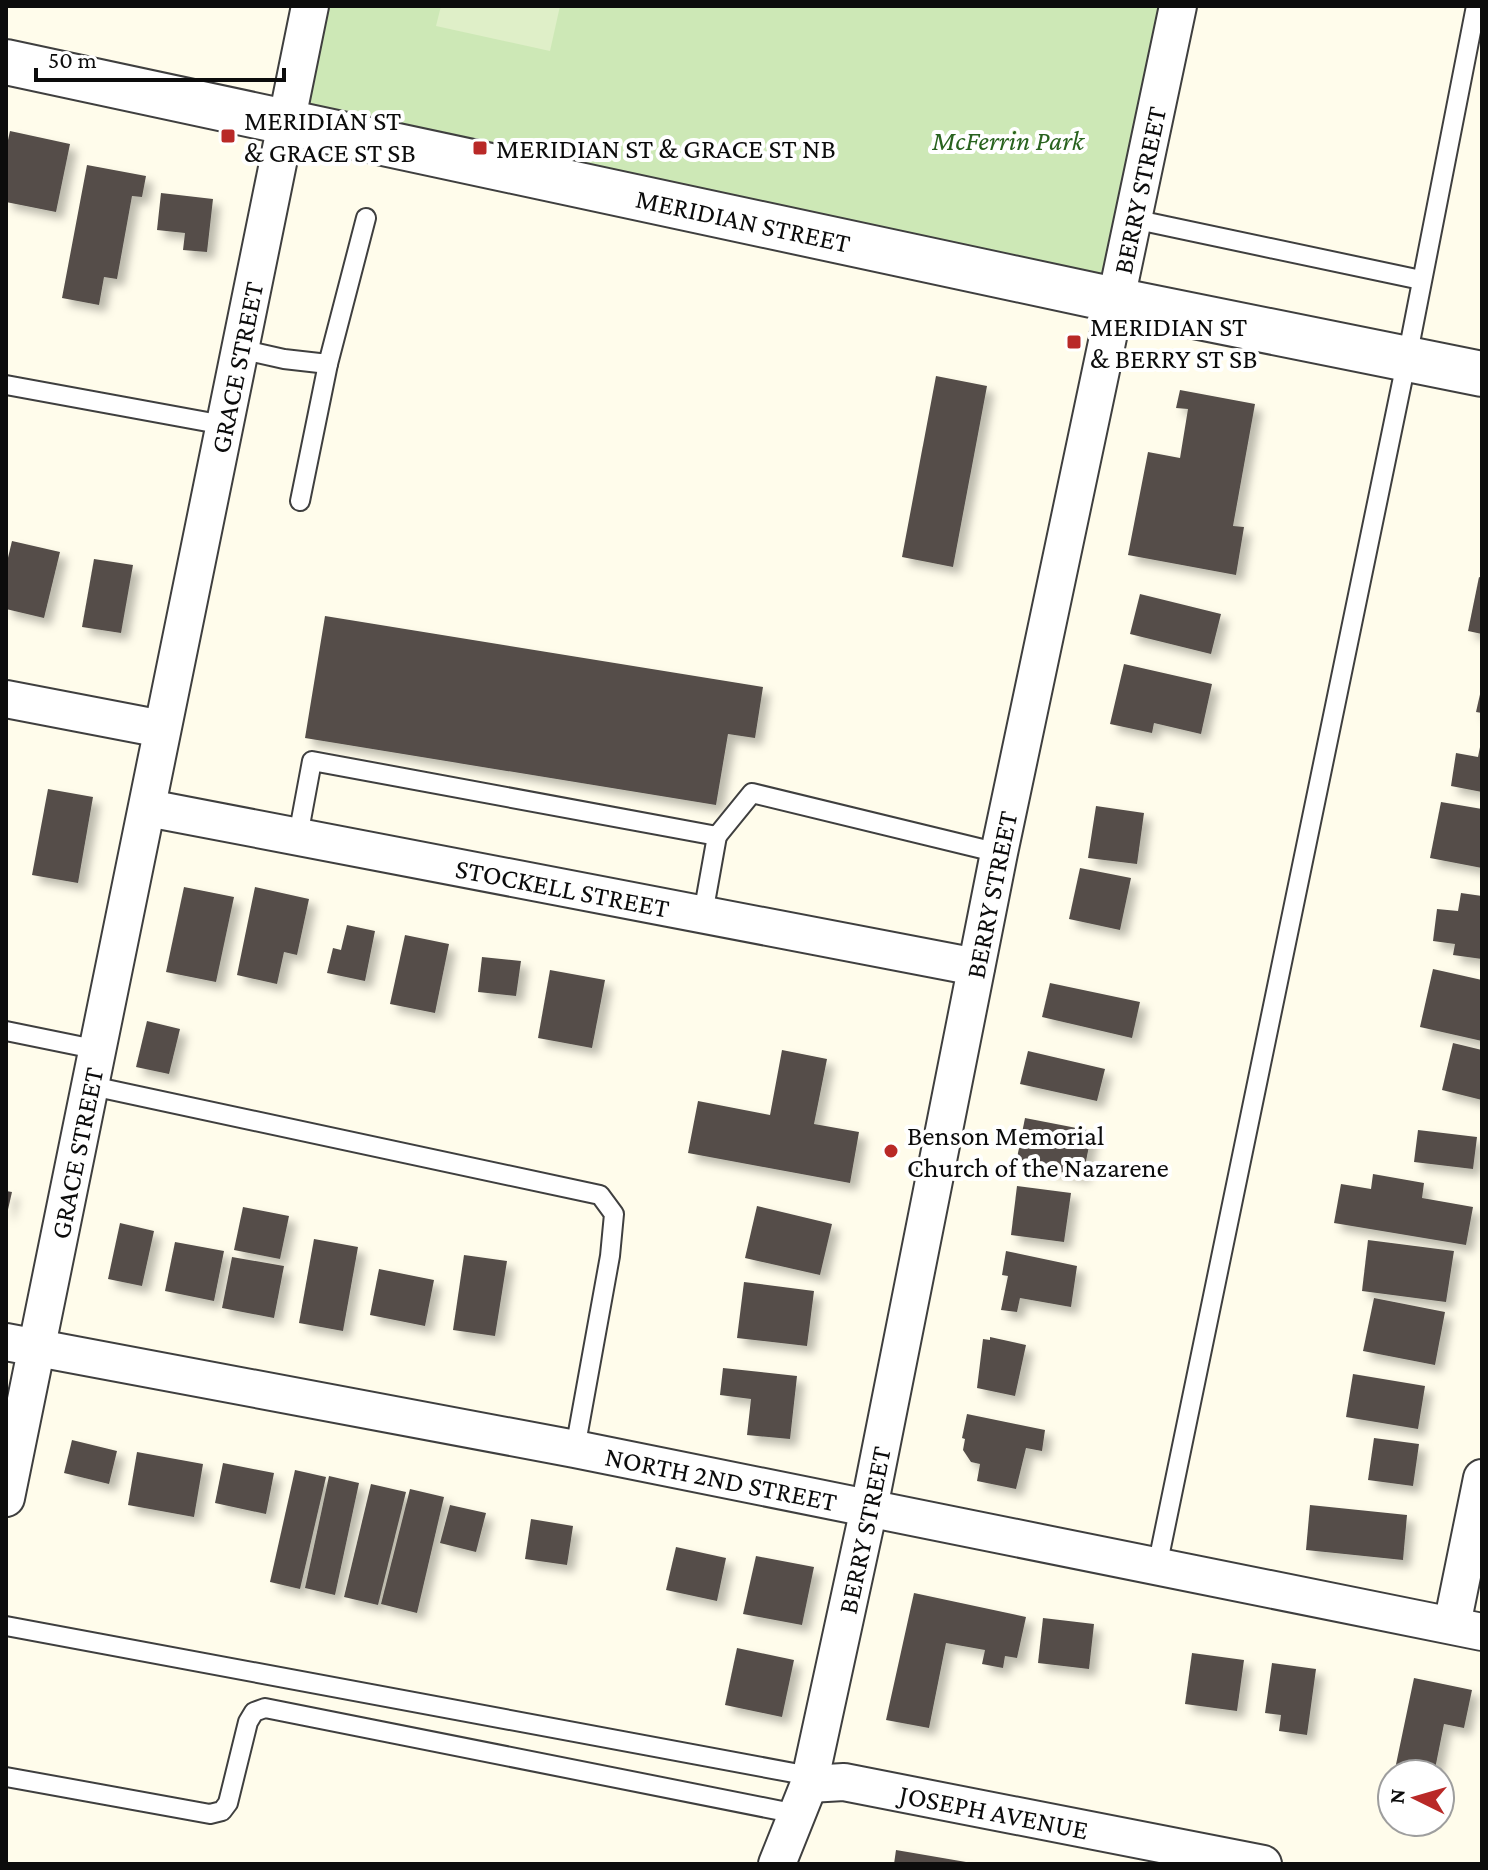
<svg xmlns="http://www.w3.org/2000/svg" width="1488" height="1870" viewBox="0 0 1488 1870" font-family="'Crimson Pro',serif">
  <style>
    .green { fill: #cde8b6 }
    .pitch { fill: #dfefc8 }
    .building { fill: #544e49; filter: url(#shadow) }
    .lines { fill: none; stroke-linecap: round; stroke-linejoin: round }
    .service-casing { stroke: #3f3f3f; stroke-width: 22 }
    .minor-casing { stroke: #3f3f3f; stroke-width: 40 }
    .tertiary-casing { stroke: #3f3f3f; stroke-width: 48 }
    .service { stroke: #fff; stroke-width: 18 }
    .minor { stroke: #fff; stroke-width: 36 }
    .tertiary { stroke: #fff; stroke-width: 44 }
    .poi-dot { fill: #b92927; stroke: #fff; stroke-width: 3 }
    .labels { text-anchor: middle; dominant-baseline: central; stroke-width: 8; stroke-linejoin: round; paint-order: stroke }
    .poi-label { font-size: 28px; fill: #0c0c0c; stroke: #fff; text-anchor: start }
    .park-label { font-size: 28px; font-style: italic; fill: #28621e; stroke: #fff }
    .street-label { font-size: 28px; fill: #0c0c0c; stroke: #fff }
  </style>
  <defs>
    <filter id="shadow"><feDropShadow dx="7" dy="7" stdDeviation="4" flood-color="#0004"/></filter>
  </defs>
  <rect width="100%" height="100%" fill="#fffceb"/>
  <!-- green -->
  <path class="green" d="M310 6H1178L1115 300 285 122Z"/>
  <!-- pitch -->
  <path class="pitch" d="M441 6H560L550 51 436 26Z"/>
  <!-- building -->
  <g class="building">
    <path d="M10 131 70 144 56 212 6 202V149Z"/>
    <path d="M87 165 146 176 142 197 132 196 117 279 104 277 99 305 62 298Z"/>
    <path d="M161 193 213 199 207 252 183 250 185 233 157 230Z"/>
    <path d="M936 376 987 386 953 567 902 557Z"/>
    <path d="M1180 390 1255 404 1233 526 1244 527 1236 575 1128 555 1148 452 1180 458 1188 409 1176 408Z"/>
    <path d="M12 541 60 552 44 618 6 609V566Z"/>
    <path d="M94 559 133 565 121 633 82 627Z"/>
    <path d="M1479 577 1482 578V634L1468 631Z"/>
    <path d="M1140 594 1221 614 1211 654 1130 634Z"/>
    <path d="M325 616 763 687 755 738 728 734 716 805 305 738Z"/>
    <path d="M1124 664 1212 684 1201 734 1154 723 1152 733 1110 724Z"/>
    <path d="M1481 690H1482V713L1476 712Z"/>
    <path d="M1481 742 1482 792 1451 786 1456 753 1478 757Z"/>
    <path d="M48 789 93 797 78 883 32 875Z"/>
    <path d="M1441 802 1482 809V868L1430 858Z"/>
    <path d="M1096 806 1144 813 1137 864 1088 858Z"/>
    <path d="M1080 868 1131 878 1120 930 1069 919Z"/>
    <path d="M184 887 234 897 216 982 166 972Z"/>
    <path d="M255 887 309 899 297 955 284 952 277 984 237 975Z"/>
    <path d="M1461 893 1482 896V959L1453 955 1455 944 1433 941 1437 909 1458 911Z"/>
    <path d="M347 925 375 931 365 981 327 973 333 948 341 950Z"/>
    <path d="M405 935 449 944 435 1013 390 1004Z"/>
    <path d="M482 957 521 961 516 996 478 992Z"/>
    <path d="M1433 969 1482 980V1041L1420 1027Z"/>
    <path d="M550 970 605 980 592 1048 538 1038Z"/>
    <path d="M1050 983 1140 1002 1132 1038 1042 1017Z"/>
    <path d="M147 1021 180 1029 169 1074 136 1067Z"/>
    <path d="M1453 1043 1482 1050V1100L1442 1090Z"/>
    <path d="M782 1050 827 1059 814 1124 859 1132 850 1183 688 1153 698 1101 770 1115Z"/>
    <path d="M1028 1051 1105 1069 1097 1101 1020 1084Z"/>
    <path d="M1025 1118 1092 1131 1083 1176 1016 1163Z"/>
    <path d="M1418 1130 1477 1137 1473 1169 1414 1162Z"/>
    <path d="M1373 1174 1424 1183 1422 1198 1473 1207 1466 1245 1334 1223 1341 1184 1371 1189Z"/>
    <path d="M1017 1186 1071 1193 1064 1242 1011 1235Z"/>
    <path d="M6 1191 12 1192 7 1214H6Z"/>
    <path d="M757 1206 832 1224 820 1275 745 1258Z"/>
    <path d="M243 1207 289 1216 280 1259 234 1250Z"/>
    <path d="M120 1223 154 1231 142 1286 108 1279Z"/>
    <path d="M314 1239 358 1247 343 1331 299 1323Z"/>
    <path d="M1368 1240 1454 1251 1446 1302 1362 1291Z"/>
    <path d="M175 1242 224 1251 214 1301 165 1291Z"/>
    <path d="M1006 1251 1077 1266 1071 1307 1020 1298 1017 1312 1001 1310 1008 1276 1002 1275Z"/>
    <path d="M464 1255 507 1261 495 1336 453 1330Z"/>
    <path d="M232 1257 284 1266 274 1318 222 1308Z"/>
    <path d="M379 1269 434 1280 425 1326 370 1315Z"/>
    <path d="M744 1282 814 1291 807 1346 737 1338Z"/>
    <path d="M1374 1298 1445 1312 1435 1365 1363 1351Z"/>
    <path d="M990 1337 1026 1345 1015 1396 977 1388 983 1339 990 1340Z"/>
    <path d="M723 1368 797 1376 790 1439 747 1435 751 1399 720 1395Z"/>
    <path d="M1353 1374 1425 1386 1418 1429 1346 1417Z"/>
    <path d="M967 1414 1045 1430 1042 1451 1026 1448 1016 1489 977 1481 980 1464 971 1462 963 1450 965 1439 962 1438Z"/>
    <path d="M1374 1438 1419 1444 1413 1486 1368 1480Z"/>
    <path d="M72 1440 117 1451 109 1484 64 1473Z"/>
    <path d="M137 1452 203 1464 194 1517 128 1505Z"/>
    <path d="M223 1463 274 1473 266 1514 215 1503Z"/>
    <path d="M295 1470 326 1477 300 1589 270 1582Z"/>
    <path d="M329 1476 359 1483 335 1595 305 1588Z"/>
    <path d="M371 1484 406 1492 378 1605 344 1597Z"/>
    <path d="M410 1489 444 1497 417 1613 381 1604Z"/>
    <path d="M450 1505 486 1513 476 1552 440 1543Z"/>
    <path d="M1310 1505 1407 1515 1403 1560 1306 1550Z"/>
    <path d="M531 1519 573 1526 567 1565 525 1559Z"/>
    <path d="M676 1547 726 1558 717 1601 666 1590Z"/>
    <path d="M756 1556 814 1567 802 1625 743 1614Z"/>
    <path d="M914 1593 1026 1617 1017 1658 1005 1656 1003 1668 982 1664 985 1650 946 1643 929 1728 886 1720Z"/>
    <path d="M1043 1618 1094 1624 1089 1669 1038 1663Z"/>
    <path d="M737 1648 794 1660 782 1717 725 1705Z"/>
    <path d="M1192 1653 1244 1660 1237 1711 1185 1704Z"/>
    <path d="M1272 1663 1316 1669 1307 1735 1279 1731 1281 1715 1265 1713Z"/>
    <path d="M1414 1678 1472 1690 1464 1728 1444 1724 1434 1774H1394Z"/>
    <path d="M896 1850 966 1862 965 1864H894Z"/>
  </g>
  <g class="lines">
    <defs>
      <g id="service">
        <path d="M1133 219 1421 280"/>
        <path d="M239 349 284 359 328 364 366 218"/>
        <path d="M6 385 224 425"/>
        <path d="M300 501 328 364"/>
        <path d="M298 836 312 761 717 836 752 793 999 853"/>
        <path d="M703 914 717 836"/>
        <path d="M6 1031 99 1050"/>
        <path d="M92 1086 600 1195 614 1214 610 1256 575 1449"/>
        <path d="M1157 1567 1407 358 1476 6"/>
        <path d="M6 1626 810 1776"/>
        <path d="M6 1777 210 1814 222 1811 228 1803 248 1722 254 1712 265 1708 797 1814"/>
      </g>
      <g id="minor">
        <path d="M6 699 162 729"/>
        <path id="s1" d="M148 808 976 967"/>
        <path id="s2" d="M6 1342 575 1449 1482 1632"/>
        <path id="s3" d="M6 1498 310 6"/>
        <path d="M1452 1625 1482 1478"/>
        <path id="s4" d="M809 1784 844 1782 1263 1864"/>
        <path id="s5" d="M777 1864 809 1784 869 1508 999 853 1178 6"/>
      </g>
      <g id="tertiary">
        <path id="s6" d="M6 62 1115 300 1482 374"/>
      </g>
    </defs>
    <!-- service casing -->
    <use href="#service" class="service-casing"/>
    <!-- minor casing -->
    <use href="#minor" class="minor-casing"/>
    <!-- tertiary casing -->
    <use href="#tertiary" class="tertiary-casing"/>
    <!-- service -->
    <use href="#service" class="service"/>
    <!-- minor -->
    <use href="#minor" class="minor"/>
    <!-- tertiary -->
    <use href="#tertiary" class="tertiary"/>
  </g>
  <!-- markers -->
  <g class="poi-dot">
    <rect x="220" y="128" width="16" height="16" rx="4"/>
    <rect x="472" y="140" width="16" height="16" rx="4"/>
    <rect x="1066" y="334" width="16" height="16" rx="4"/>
    <circle cx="891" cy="1151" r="8"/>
  </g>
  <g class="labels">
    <!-- poi labels -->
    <g class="poi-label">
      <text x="244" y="120">MERIDIAN ST<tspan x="244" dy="32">&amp; GRACE ST SB</tspan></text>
      <text x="496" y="148">MERIDIAN ST &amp; GRACE ST NB</text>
      <text x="1090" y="326">MERIDIAN ST<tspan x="1090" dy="32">&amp; BERRY ST SB</tspan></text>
      <text x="907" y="1135">Benson Memorial<tspan x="907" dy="32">Church of the Nazarene</tspan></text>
    </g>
    <!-- park labels -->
    <g class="park-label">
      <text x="1008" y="140">McFerrin Park</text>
    </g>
    <!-- street labels -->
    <g class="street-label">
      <text stroke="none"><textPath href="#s5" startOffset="1714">BERRY STREET</textPath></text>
      <text stroke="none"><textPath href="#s6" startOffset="754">MERIDIAN STREET</textPath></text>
      <text stroke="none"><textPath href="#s3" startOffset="1154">GRACE STREET</textPath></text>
      <text stroke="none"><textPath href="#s1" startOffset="422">STOCKELL STREET</textPath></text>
      <text stroke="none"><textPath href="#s5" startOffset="994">BERRY STREET</textPath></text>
      <text stroke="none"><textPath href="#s3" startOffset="352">GRACE STREET</textPath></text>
      <text stroke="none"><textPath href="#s2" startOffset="728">NORTH 2ND STREET</textPath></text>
      <text stroke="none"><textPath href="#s5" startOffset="346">BERRY STREET</textPath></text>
      <text stroke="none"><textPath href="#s4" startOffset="188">JOSEPH AVENUE</textPath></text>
    </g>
  </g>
  <!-- border -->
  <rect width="1488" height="1870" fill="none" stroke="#0c0c0c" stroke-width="16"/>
  <!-- north arrow -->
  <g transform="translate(1416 1798) rotate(275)"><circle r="38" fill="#ffffff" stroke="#9e9e9e" stroke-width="2"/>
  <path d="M0-6L14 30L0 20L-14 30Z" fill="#b92927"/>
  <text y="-12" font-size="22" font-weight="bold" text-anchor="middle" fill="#0c0c0c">N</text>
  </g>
  <!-- scale -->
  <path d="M36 68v12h248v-12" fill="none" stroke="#0c0c0c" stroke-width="4"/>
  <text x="48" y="68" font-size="24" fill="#0c0c0c" stroke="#ffffff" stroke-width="6" paint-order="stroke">50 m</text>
</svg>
